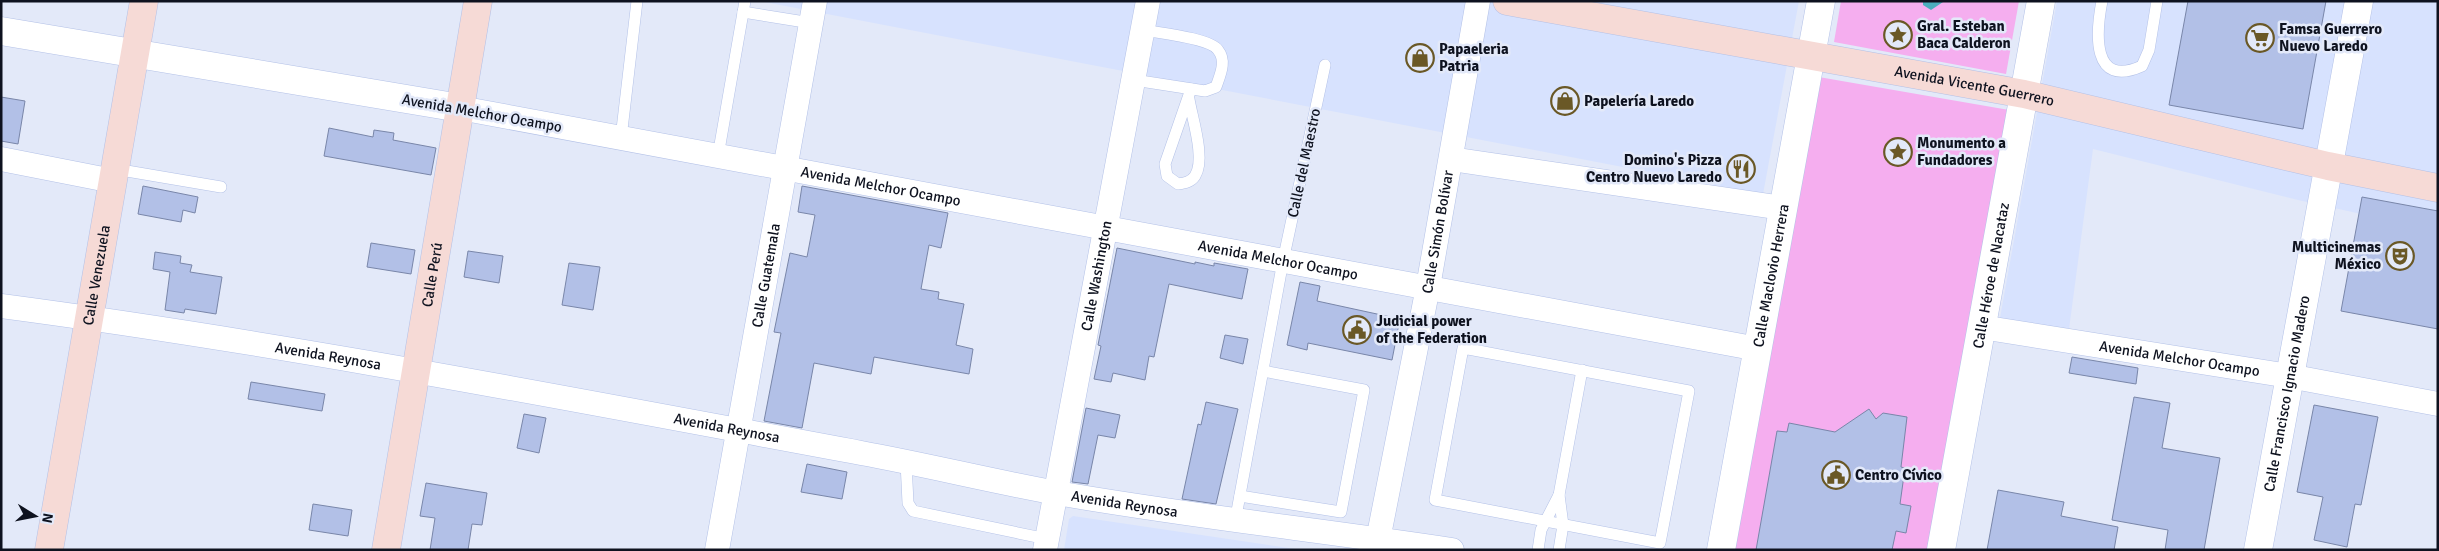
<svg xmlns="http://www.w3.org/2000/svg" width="2439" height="551" viewBox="0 0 2439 551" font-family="Signika,sans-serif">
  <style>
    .built { fill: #d7e2fe }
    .green { fill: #f5aeef }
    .water { fill: #4baebd }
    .building { fill: #b2c0e7; stroke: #7986a9 }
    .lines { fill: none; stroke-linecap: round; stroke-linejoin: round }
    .service-casing { stroke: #b3c1e7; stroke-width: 12 }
    .minor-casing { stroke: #b3c1e7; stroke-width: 25 }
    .tertiary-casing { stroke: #b3c1e7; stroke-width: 29 }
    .secondary-casing { stroke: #b3c1e7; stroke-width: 29 }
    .service { stroke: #fff; stroke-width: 11 }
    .minor { stroke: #fff; stroke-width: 24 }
    .tertiary { stroke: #fff; stroke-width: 28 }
    .secondary { stroke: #f6dad6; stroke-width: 28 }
    .labels { text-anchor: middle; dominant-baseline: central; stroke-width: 5; stroke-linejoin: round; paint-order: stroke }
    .poi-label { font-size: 15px; font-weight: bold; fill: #0e121f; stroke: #e3e9f9; text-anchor: start }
    .street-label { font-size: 15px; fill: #0e121f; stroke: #e3e9f9 }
  </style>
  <rect width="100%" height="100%" fill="#e3e9f9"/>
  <!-- built -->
  <g class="built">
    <path d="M759 1H1799L1763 194Z"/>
    <path d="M2057 1H2438V231L2298 200 2093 149 2069 329 2000 318Z"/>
    <path d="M1073 516 1302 550H1064L1069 519Z"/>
  </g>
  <!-- green -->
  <g class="green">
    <path d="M1841 1H2019L2006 74 1834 42Z"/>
    <path d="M1813 76 2009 110 1934 550H1732Z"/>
  </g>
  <!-- water -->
  <path class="water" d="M1923 1H1943V2L1931 10 1923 5Z"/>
  <!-- building -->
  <g class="building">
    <path d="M2188 1H2326L2303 129 2169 105Z"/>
    <path d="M1 97 25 101 18 144 1 141Z"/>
    <path d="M329 128 373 137 374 130 394 133 393 140 436 148 431 175 324 156Z"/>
    <path d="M143 186 198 197 195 213 183 210 181 222 138 214Z"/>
    <path d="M802 186 948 213 941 248 929 245 921 289 939 292 938 299 964 304 956 345 973 349 969 374 874 357 871 374 814 363 802 428 764 421 781 333 774 332 790 253 807 257 815 215 798 212Z"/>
    <path d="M2362 197 2438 211V329L2341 311Z"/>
    <path d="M371 243 415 250 411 274 367 267Z"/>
    <path d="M1117 248 1195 264V262L1214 266V263L1248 269 1242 299 1169 284 1154 357 1149 356 1145 380 1113 373 1111 382 1094 379 1101 346 1098 345Z"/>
    <path d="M468 251 503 256 499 283 464 277Z"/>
    <path d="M155 252 181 256 180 263 192 265 190 272 222 277 216 314 185 309 184 313 165 310 170 272 153 269Z"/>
    <path d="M569 263 600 267 593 310 562 305Z"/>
    <path d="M1300 282 1320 286 1317 301 1400 319 1392 360 1308 343 1307 350 1287 345Z"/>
    <path d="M1225 335 1248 339 1243 364 1220 358Z"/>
    <path d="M2072 357 2138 368 2136 384 2069 373Z"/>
    <path d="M251 382 325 394 322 411 248 399Z"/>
    <path d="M2134 397 2170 403 2162 448 2220 458 2204 550H2165L2168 530 2112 520Z"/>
    <path d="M1206 402 1238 409 1216 504 1182 499 1198 424 1201 425Z"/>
    <path d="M2314 405 2378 417 2361 505 2355 504 2347 547 2314 540 2323 497 2297 492Z"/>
    <path d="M1086 408 1120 415 1115 438 1098 435 1088 484 1072 482Z"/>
    <path d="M1869 409 1876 419 1883 413 1907 417 1901 467 1905 468 1900 504 1911 506 1906 533 1896 531 1892 550H1756L1777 431 1787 432 1789 423 1835 432Z"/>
    <path d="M524 414 546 418 539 453 517 448Z"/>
    <path d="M807 464 847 472 842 499 801 492Z"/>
    <path d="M426 483 487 493 482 525 472 524 468 550H430L435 518 420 516Z"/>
    <path d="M1998 490 2064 502 2061 516 2118 527 2114 550H1987Z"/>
    <path d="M313 504 352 510 348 536 309 530Z"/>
  </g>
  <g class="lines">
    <defs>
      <g id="service">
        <path d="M2102 1C2096 32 2091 89 2142 66L2149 50 2157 1"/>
        <path d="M743 12 811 23"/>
        <path d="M1134 80 1205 91 1216 87C1220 75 1227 61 1218 50 1210 38 1158 33 1143 30"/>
        <path d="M1189 99C1192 118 1206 159 1195 176 1191 182 1185 183 1178 184L1167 176 1165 164 1191 89"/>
        <path d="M621 138 637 1"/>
        <path d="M718 156 745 1"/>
        <path d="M115 169 221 187"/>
        <path d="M1463 348 1689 391 1660 543 1435 500Z"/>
        <path d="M906 462 908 503 913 511 1047 539"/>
        <path d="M1240 496 1341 512 1364 390 1263 371"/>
        <path d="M1235 522 1283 261 1325 65"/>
        <path d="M1538 550 1541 530 1559 495"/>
        <path d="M1559 550 1563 525 1559 495 1582 370"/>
      </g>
      <g id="minor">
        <path id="s1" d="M460 108 1758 349"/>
        <path d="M1 159 113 181"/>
        <path d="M1451 159 1783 208"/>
        <path id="s2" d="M1 306C289 344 575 400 861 453 927 465 991 481 1057 493 1188 516 1320 530 1452 550"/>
        <path id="s3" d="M1981 327 2289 376 2438 404"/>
        <path id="s4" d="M717 550 815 1"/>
        <path id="s5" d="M1045 550 1148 1"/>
        <path id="s6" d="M1376 550 1428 287 1478 1"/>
      </g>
      <g id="tertiary">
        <path d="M1 31 460 108"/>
        <path id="s7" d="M1721 550 1821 1"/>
        <path id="s8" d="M1941 550 2041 1"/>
        <path id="s9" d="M2258 550 2359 1"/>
      </g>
      <g id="secondary">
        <path id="s10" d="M1507 1 2024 94 2328 166 2438 188"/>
        <path id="s11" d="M49 550 144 1"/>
        <path id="s12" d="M386 550 478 1"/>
      </g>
    </defs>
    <!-- service casing -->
    <use href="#service" class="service-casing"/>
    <!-- minor casing -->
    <use href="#minor" class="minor-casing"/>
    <!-- tertiary casing -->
    <use href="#tertiary" class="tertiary-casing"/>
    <!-- secondary casing -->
    <use href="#secondary" class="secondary-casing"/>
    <!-- service -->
    <use href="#service" class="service"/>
    <!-- minor -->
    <use href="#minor" class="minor"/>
    <!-- tertiary -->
    <use href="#tertiary" class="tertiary"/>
    <!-- secondary -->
    <use href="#secondary" class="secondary"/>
  </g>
  <!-- icons -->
  <defs>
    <symbol id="sight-ring" viewBox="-11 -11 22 22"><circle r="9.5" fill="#e3e9f9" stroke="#6a5826" stroke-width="1.5"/><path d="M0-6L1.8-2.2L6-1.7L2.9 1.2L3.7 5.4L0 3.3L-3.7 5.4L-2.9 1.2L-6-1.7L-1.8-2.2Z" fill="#6a5826"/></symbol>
    <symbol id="supermarket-ring" viewBox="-11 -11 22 22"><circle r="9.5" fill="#e3e9f9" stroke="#6a5826" stroke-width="1.5"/><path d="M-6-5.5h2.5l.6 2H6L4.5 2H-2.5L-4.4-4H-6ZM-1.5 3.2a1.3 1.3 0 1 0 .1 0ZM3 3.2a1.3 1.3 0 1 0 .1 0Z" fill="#6a5826"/></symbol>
    <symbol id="shop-ring" viewBox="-11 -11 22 22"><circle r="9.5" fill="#e3e9f9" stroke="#6a5826" stroke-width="1.5"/><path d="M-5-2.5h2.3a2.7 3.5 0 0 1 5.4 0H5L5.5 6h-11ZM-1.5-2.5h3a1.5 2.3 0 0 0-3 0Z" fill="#6a5826"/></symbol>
    <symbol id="restaurant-ring" viewBox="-11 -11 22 22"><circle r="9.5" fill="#e3e9f9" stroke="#6a5826" stroke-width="1.5"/><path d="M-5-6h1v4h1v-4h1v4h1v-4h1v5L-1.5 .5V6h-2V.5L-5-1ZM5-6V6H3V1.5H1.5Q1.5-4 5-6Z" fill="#6a5826"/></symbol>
    <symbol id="theatre-ring" viewBox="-11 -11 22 22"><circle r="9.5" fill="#e3e9f9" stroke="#6a5826" stroke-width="1.5"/><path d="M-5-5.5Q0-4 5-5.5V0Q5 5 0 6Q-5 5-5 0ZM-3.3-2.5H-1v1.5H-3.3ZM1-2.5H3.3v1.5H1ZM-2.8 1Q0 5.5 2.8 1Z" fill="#6a5826"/></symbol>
    <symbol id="civic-ring" viewBox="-11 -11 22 22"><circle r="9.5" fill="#e3e9f9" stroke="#6a5826" stroke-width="1.5"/><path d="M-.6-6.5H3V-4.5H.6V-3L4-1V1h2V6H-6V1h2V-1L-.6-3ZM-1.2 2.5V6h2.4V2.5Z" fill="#6a5826"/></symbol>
  </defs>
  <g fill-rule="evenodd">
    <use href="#sight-ring" x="1882" y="19" width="32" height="32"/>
    <use href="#supermarket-ring" x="2244" y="22" width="32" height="32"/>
    <use href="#shop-ring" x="1404" y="42" width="32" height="32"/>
    <use href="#shop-ring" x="1549" y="85" width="32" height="32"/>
    <use href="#sight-ring" x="1882" y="136" width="32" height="32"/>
    <use href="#restaurant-ring" x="1725" y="153" width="32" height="32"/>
    <use href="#theatre-ring" x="2384" y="240" width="32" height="32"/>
    <use href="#civic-ring" x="1341" y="314" width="32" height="32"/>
    <use href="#civic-ring" x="1820" y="459" width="32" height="32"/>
  </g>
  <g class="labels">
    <!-- poi labels -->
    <g class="poi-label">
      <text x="1917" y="26">Gral. Esteban<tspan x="1917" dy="17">Baca Calderon</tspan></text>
      <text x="2279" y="29">Famsa Guerrero<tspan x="2279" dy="17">Nuevo Laredo</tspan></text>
      <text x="1439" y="49">Papaeleria<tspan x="1439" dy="17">Patria</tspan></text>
      <text x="1584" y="101">Papelería Laredo</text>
      <text x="1917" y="143">Monumento a<tspan x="1917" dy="17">Fundadores</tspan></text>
      <text x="1722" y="160" text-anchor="end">Domino's Pizza<tspan x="1722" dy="17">Centro Nuevo Laredo</tspan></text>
      <text x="2381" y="247" text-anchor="end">Multicinemas<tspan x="2381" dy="17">México</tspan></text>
      <text x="1376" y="321">Judicial power<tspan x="1376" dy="17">of the Federation</tspan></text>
      <text x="1855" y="475">Centro Cívico</text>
    </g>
    <!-- street labels -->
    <g class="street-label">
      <text stroke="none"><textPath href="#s10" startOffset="475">Avenida Vicente Guerrero</textPath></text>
      <text transform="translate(482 113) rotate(10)">Avenida Melchor Ocampo</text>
      <text transform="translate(1304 163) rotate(-78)">Calle del Maestro</text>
      <text stroke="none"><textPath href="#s1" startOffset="428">Avenida Melchor Ocampo</textPath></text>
      <text stroke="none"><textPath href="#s6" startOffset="324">Calle Simón Bolívar</textPath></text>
      <text stroke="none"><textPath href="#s1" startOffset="832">Avenida Melchor Ocampo</textPath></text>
      <text stroke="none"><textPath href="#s12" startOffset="279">Calle Perú</textPath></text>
      <text stroke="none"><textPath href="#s4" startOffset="279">Calle Guatemala</textPath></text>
      <text stroke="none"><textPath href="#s8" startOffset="279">Calle Héroe de Nacataz</textPath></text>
      <text stroke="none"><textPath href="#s11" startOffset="279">Calle Venezuela</textPath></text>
      <text stroke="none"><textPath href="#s5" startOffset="279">Calle Washington</textPath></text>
      <text stroke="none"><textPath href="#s7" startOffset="279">Calle Maclovio Herrera</textPath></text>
      <text stroke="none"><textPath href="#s2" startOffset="331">Avenida Reynosa</textPath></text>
      <text stroke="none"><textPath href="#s3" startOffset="201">Avenida Melchor Ocampo</textPath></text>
      <text stroke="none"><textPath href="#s9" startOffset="159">Calle Francisco Ignacio Madero</textPath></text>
      <text stroke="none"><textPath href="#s2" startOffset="736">Avenida Reynosa</textPath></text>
      <text stroke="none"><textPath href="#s2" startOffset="1141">Avenida Reynosa</textPath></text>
    </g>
  </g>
  <!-- border -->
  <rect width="2439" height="551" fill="none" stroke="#0e121f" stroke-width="5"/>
  <!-- north arrow -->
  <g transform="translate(35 516) rotate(100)" stroke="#e3e9f9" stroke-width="4" paint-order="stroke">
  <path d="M0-4L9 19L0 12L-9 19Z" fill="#0e121f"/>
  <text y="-8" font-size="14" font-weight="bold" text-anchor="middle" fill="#0e121f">N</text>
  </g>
</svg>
